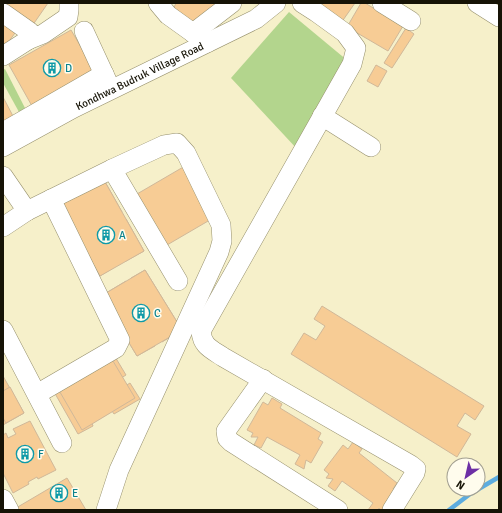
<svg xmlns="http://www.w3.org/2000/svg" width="502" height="513" viewBox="0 0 502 513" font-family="Signika,sans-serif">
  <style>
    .green { fill: #b3d58d }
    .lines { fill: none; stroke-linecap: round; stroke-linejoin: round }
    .stream { stroke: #5dacdf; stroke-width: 4.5 }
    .building { fill: #f7cc95; stroke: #d0b899 }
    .minor-casing { stroke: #96906d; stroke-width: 20 }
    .minor { stroke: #fff; stroke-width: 19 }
    .labels { text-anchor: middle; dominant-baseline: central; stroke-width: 3; stroke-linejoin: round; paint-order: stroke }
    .culture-label { font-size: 11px; fill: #0d838f; stroke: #fffced; text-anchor: start }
    .street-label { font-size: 11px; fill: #161306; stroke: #fffced }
  </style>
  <rect width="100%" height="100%" fill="#f6f0ca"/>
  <!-- green -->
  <g class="green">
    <path d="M289 12 348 61 298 150 231 78Z"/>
    <path d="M5 69 25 108 19 112 3 83V70Z"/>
  </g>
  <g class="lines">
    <!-- stream -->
    <path class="stream" d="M449 510 470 494 499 477"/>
  </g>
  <!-- building -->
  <g class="building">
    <path d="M3 3H48L30 29 3 10Z"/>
    <path d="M176 3H175H216L201 24H191L172 12Z"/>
    <path d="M310 3H355L341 23Z"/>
    <path d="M361 3H365L403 26 388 51 347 27Z"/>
    <path d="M3 24 15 33 4 48 3 47Z"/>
    <path d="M406 28 414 34 392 68 384 63Z"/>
    <path d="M71 30 95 71 32 106 9 65Z"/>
    <path d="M376 65 387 71 378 87 367 81Z"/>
    <path d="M3 97 14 118 3 124Z"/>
    <path d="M185 166 215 217 167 245 137 194Z"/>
    <path d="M104 180 122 212 113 217 117 224 126 219 144 251 126 261 119 248 109 254 116 266 100 276 60 205 78 195 79 198 91 191 90 188Z"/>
    <path d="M104 180 144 251 100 276 60 205Z"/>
    <path d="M145 270 182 330 162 342 153 327 146 331 155 346 137 356 120 328 141 316 137 309 116 322 101 296 126 281 130 287 135 284 131 278Z"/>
    <path d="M145 270 182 330 137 356 101 296Z"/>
    <path d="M322 306 484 406 475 420 465 413 457 426 471 434 457 457 291 354 304 333 316 340 325 326 314 319Z"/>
    <path d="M114 355 126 375 118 380 122 388 130 383 140 399 114 414 112 411 92 423 93 426 78 434 53 390Z"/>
    <path d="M110 356 135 398 82 430 57 387Z"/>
    <path d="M3 376 24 413 3 425Z"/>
    <path d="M10 387 24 413 6 423 3 418V391Z"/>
    <path d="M272 398 282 404 280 408 321 433 318 439 323 442 311 463 306 460 304 469 295 464 300 455 267 437 261 448 254 445 258 437H251L253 433 247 430 263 402 268 405Z"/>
    <path d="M30 421 56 470 38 479 37 477 28 482 29 484 13 493 3 473V435L6 433 8 438 16 434 13 429Z"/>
    <path d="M353 442 362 449 359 453 397 483 393 489 398 493 385 510H380L379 508 378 510H368L373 503 342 481 335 491 328 486 333 479 326 478 329 474 324 470 343 445 348 449Z"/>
    <path d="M67 478 86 510H17L16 508Z"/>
  </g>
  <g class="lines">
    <defs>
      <g id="minor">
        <path d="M158 3 168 15 207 43"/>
        <path d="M302 3 316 12 345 33 356 48 352 64 201 331C202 346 211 349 223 357L411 465 416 469 415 473 392 510"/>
        <path d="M382 3 411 21"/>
        <path d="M477 3 499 17"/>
        <path d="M3 13 30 32 31 36 28 40 3 56"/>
        <path d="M84 31 109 85"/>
        <path d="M193 33 232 3"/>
        <path d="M28 40 43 34 68 17 69 10V3"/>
        <path d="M322 116 371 147"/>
        <path d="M3 132 104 74"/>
        <path id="s1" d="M3 147 74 108 256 19 276 3"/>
        <path d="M112 169 178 281"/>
        <path d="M3 176 27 211 3 227"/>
        <path d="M27 211 112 169 164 145 177 143 186 153 221 225 222 241 219 252 119 470 106 510"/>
        <path d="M3 330 62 443"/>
        <path d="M263 379 226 431 227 438 231 442 338 510"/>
        <path d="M37 394 116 348 120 340 51 199"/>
        <path d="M3 499 9 510"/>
      </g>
    </defs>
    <!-- minor casing -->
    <use href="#minor" class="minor-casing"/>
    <!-- minor -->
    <use href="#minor" class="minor"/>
  </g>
  <!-- icons -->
  <defs>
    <symbol id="building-ring" viewBox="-11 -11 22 22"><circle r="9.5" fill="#fffced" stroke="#0f9aa8" stroke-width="1.5"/><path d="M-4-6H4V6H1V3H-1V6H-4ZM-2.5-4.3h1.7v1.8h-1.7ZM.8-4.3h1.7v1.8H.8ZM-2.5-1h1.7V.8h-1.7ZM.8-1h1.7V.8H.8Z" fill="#0f9aa8"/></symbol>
  </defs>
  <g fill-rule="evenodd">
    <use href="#building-ring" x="42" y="58" width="20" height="20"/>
    <use href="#building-ring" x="96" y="225" width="20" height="20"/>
    <use href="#building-ring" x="131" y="303" width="20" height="20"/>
    <use href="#building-ring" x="15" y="444" width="20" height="20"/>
    <use href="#building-ring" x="49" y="483" width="20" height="20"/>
  </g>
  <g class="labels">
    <!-- culture labels -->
    <g class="culture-label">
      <text x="65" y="68">D</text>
      <text x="119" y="235">A</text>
      <text x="154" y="313">C</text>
      <text x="38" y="454">F</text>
      <text x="72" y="493">E</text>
    </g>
    <!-- street labels -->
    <g class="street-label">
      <text stroke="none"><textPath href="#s1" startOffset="154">Kondhwa Budruk Village Road</textPath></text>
    </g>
  </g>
  <!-- border -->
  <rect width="502" height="513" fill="none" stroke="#161306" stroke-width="8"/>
  <!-- north arrow -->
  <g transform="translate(466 477) rotate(214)"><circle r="19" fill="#fffced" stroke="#a29f91"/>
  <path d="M0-3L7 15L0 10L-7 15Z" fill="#6d2fa5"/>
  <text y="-6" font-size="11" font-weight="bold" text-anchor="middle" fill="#161306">N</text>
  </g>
</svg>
